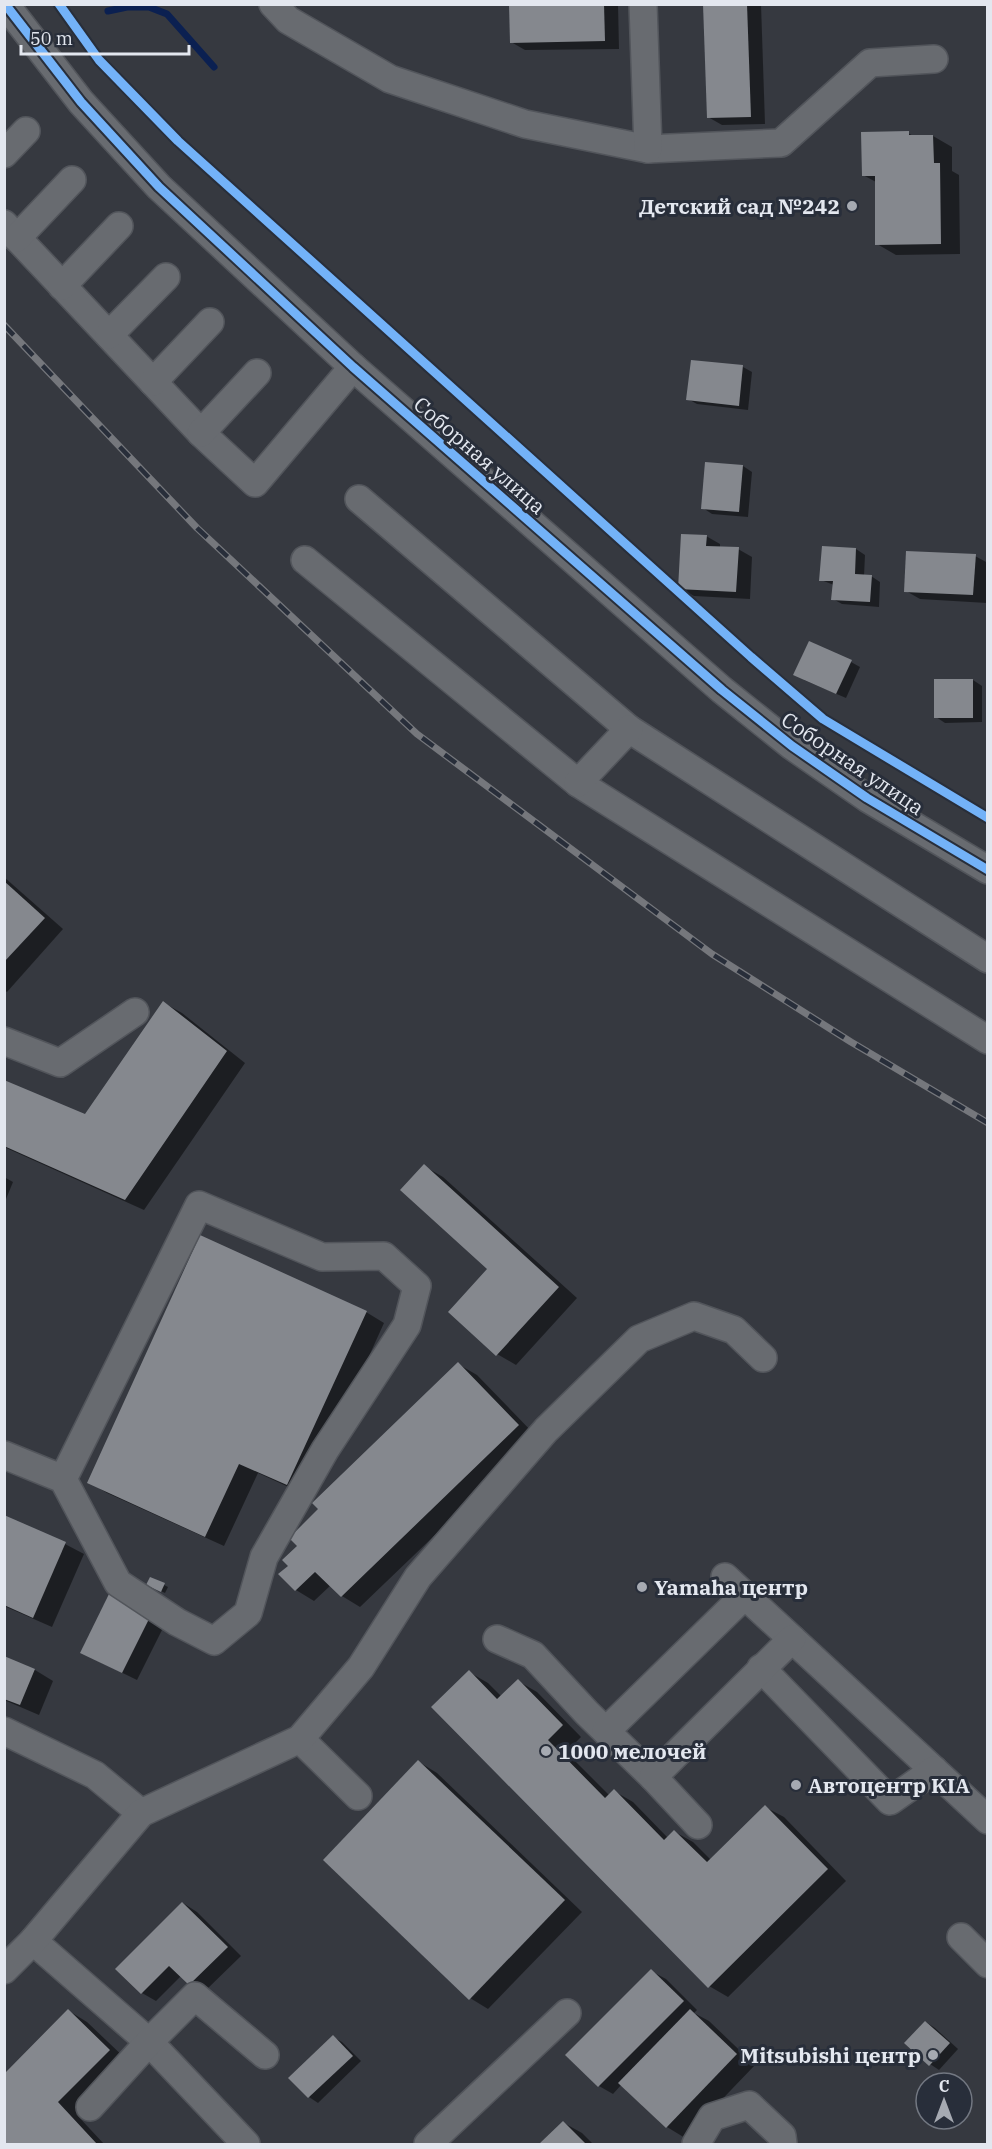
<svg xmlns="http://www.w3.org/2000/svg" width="992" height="2149" viewBox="0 0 992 2149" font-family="'IBM Plex Serif',serif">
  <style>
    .shadow { fill: #0007 }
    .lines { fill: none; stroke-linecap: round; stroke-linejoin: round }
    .stream { stroke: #0b2051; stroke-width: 7 }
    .building { fill: #85888e }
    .minor-casing { stroke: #52555b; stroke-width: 30 }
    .minor { stroke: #686b70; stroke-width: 27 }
    .rail-casing { stroke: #75777c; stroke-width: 7 }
    .rail { stroke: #282e3a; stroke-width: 4.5; stroke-dasharray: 14; stroke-linecap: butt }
    .cycleway-casing { stroke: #282e3a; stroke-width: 13 }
    .cycleway { stroke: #73b2f8; stroke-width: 9 }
    .poi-dot { fill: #a6aab2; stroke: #282e3a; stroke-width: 2 }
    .labels { text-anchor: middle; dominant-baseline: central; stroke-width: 6; stroke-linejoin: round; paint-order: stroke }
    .poi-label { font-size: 21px; font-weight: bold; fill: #e3e7ef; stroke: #282e3a; text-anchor: start }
    .street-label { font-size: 21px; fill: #e3e7ef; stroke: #282e3a }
  </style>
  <rect width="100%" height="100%" fill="#363940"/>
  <!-- shadow -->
  <g class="shadow">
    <path d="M510 4H618L619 49 525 50 511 42Z"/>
    <path d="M705 4H761L765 124 722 125 708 117Z"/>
    <path d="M845 4H899V6L846 5Z"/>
    <path d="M908 133 915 137 933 136 952 147V171L959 175 960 254 896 255 877 244 876 182 863 175Z"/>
    <path d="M692 362 743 367 752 372 748 410 697 404 688 399Z"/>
    <path d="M743 466 752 472 748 517 712 514 703 508Z"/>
    <path d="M706 536 720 544V548L738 549 752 557 750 599 694 596 680 588Z"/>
    <path d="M823 547 856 549 865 555 864 576H871L880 582 879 607 842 604 833 599 834 585 821 580Z"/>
    <path d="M975 556 988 563 987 603 920 599 906 591Z"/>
    <path d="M851 662 860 667 846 698 804 680Z"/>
    <path d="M973 680 982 686V722L945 723 936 717Z"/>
    <path d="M4 877 63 929 7 992 4 990Z"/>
    <path d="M164 1003 182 1013 245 1063 144 1210 4 1147V1081L86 1116Z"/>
    <path d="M424 1166 443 1177 577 1298 516 1365 497 1354 489 1269Z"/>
    <path d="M4 1177 13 1182 4 1204Z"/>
    <path d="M366 1312 384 1323 306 1495 258 1473 224 1546 107 1493 89 1482Z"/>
    <path d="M458 1364 477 1375 537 1437 360 1607 342 1596 331 1585 314 1601 296 1590 290 1566 299 1546Z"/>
    <path d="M4 1517 65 1544 84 1554 52 1627 4 1606Z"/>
    <path d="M164 1585 168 1587 165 1593 152 1587Z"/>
    <path d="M151 1616 165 1624 137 1680 96 1660Z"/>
    <path d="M4 1658 35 1670 53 1681 39 1715 4 1700Z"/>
    <path d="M469 1672 488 1683 502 1697 518 1681 537 1692 581 1737 566 1752 610 1796 614 1791 633 1802 668 1838 675 1832 693 1842 711 1860 765 1807 784 1817 846 1881 728 1997 709 1986Z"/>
    <path d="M419 1762 437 1773 582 1912 488 2009 470 1998Z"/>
    <path d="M183 1903 197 1912 241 1956 204 1992 190 1984 181 1976 156 2001 142 1993Z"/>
    <path d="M651 1971 666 1979 697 2010 694 2013 709 2021 755 2065 685 2138 667 2127 622 2084 613 2094 599 2086Z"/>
    <path d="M69 2011 87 2022 128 2061 76 2114 104 2144H4V2074Z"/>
    <path d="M926 2022 935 2028 958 2049 939 2070 930 2064Z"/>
    <path d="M333 2037 342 2042 361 2061 318 2103 309 2097Z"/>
    <path d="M564 2123 582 2133 593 2144H541Z"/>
  </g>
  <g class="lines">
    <!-- stream -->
    <path class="stream" d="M108 11 127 7H149L167 14 214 67"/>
  </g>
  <!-- building -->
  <g class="building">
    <path d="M509 4H604L605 41 510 43Z"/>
    <path d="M703 4H747L751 117 707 118Z"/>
    <path d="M909 131V135H933L934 163H940L941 244 875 245V176H862L861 132Z"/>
    <path d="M691 360 743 365 739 406 686 400Z"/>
    <path d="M705 462 743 465 739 512 701 509Z"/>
    <path d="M681 534 707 535 706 546 739 547 736 592 678 589Z"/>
    <path d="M822 546 856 548 855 574 872 575 870 602 831 600 833 581H819Z"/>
    <path d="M906 551 976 554 973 595 904 592Z"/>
    <path d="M809 641 852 660 836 694 793 675Z"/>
    <rect x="934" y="679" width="39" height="39"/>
    <path d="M4 881 45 918 4 962Z"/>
    <path d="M163 1001 227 1051 125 1200 4 1146V1080L85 1114Z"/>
    <path d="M424 1164 559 1287 496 1356 448 1312 487 1269 400 1190Z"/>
    <path d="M200 1235 367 1311 287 1485 239 1464 205 1537 87 1483Z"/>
    <path d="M458 1362 519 1425 341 1597 315 1572 295 1591 278 1574 288 1566 282 1560 297 1546 289 1538 318 1509 312 1503Z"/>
    <path d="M4 1515 66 1542 33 1618 4 1605Z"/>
    <path d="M150 1577 165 1583 161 1592 146 1585Z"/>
    <path d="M109 1594 151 1615 122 1673 80 1653Z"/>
    <path d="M4 1656 35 1669 20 1705 4 1699Z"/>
    <path d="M469 1670 497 1699 518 1679 563 1725 548 1740 605 1798 614 1789 664 1840 674 1830 707 1862 765 1805 828 1869 708 1988 431 1707Z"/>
    <path d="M418 1760 565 1900 469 2000 323 1860Z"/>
    <path d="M182 1902 228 1947 189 1985 169 1966 141 1994 115 1969Z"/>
    <path d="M651 1969 684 2001 598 2087 565 2055Z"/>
    <path d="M68 2009 110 2050 58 2102 97 2144H4V2074Z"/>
    <path d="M690 2009 737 2054 666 2128 618 2083Z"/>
    <path d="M925 2021 950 2043 929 2066 904 2043Z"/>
    <path d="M333 2035 353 2056 308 2098 288 2078Z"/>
    <path d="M563 2121 586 2144H539Z"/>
  </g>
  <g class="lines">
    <defs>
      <g id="minor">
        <path d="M5 4 81 102 159 187 353 367 722 690 792 746 867 798 988 870"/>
        <path d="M273 4 288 20 390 79 525 124 648 149 781 143 870 63 934 59"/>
        <path d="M643 4 648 149"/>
        <path d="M4 154 26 131"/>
        <path d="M4 224 201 433 255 483 353 367"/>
        <path d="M17 238 72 180"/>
        <path d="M62 286 119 226"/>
        <path d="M109 335 166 277"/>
        <path d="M153 382 210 322"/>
        <path d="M201 433 257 373"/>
        <path d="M359 499 629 729 988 959"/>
        <path d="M305 560 578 783 988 1040"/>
        <path d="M578 783 629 729"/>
        <path d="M4 1041 60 1063 135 1012"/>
        <path d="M4 1455 63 1479 199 1205 322 1257 384 1256 417 1286 407 1325 325 1450 264 1557 248 1613 214 1641 177 1622 118 1583 63 1479"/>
        <path d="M725 1577 988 1820"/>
        <path d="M497 1639 533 1655 587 1713 653 1777"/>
        <path d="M761 1668 890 1801 934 1770"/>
        <path d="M4 1731 95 1775 141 1813"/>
        <path d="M606 1731 744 1596"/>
        <path d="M300 1739 358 1796"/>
        <path d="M698 1825 653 1777 792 1639"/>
        <path d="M961 1937 988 1964"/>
        <path d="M33 1941 149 2042 246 2144"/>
        <path d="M4 1970 33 1941 141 1813 300 1739 361 1667 418 1577 546 1430 639 1339 694 1316 734 1330 763 1358"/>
        <path d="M90 2107 149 2042 195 1996 265 2055"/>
        <path d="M428 2144 567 2013"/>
        <path d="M696 2144 712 2117 749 2105 782 2136 783 2144"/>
      </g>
    </defs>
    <!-- minor casing -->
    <use href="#minor" class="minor-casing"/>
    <!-- minor -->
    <use href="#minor" class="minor"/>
    <defs>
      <path id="rail" d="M4 325 197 528 417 734 712 954 851 1042 988 1123"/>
    </defs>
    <!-- rail casing -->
    <use href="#rail" class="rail-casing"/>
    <!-- rail -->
    <use href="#rail" class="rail"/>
    <defs>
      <g id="cycleway">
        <path d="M5 4 81 102 159 187 353 367 722 690 792 746 867 798 988 870"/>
        <path d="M59 4 99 60 178 141 751 657 823 719 988 818"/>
      </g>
    </defs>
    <!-- cycleway casing -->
    <use href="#cycleway" class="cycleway-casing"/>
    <!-- cycleway -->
    <use href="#cycleway" class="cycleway"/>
  </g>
  <!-- markers -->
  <g class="poi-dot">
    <circle cx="852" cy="206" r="6"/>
    <circle cx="642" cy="1587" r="6"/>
    <circle cx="546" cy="1751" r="6"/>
    <circle cx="796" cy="1785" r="6"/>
    <circle cx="933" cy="2055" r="6"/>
  </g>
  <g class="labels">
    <!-- poi labels -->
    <g class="poi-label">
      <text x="840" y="206" text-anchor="end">Детский сад №242</text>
      <text x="654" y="1587">Yamaha центр</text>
      <text x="558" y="1751">1000 мелочей</text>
      <text x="808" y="1785">Автоцентр KIA</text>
      <text x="921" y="2055" text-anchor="end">Mitsubishi центр</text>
    </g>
    <!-- street labels -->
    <g class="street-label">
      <text transform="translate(480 455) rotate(41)">Соборная улица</text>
      <text transform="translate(853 763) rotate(34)">Соборная улица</text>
    </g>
  </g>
  <!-- border -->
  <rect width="992" height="2149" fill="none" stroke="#e3e7ef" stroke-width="12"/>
  <!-- north arrow -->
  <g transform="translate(944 2101)"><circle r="28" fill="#282e3a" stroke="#737882" stroke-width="1.5"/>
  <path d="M0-4.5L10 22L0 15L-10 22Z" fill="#a6aab2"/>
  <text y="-9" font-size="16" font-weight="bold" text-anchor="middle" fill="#e3e7ef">С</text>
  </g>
  <!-- scale -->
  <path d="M21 45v9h168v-9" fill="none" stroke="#e3e7ef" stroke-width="3"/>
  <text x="30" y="45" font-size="18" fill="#e3e7ef" stroke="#282e3a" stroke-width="4.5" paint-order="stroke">50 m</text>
</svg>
